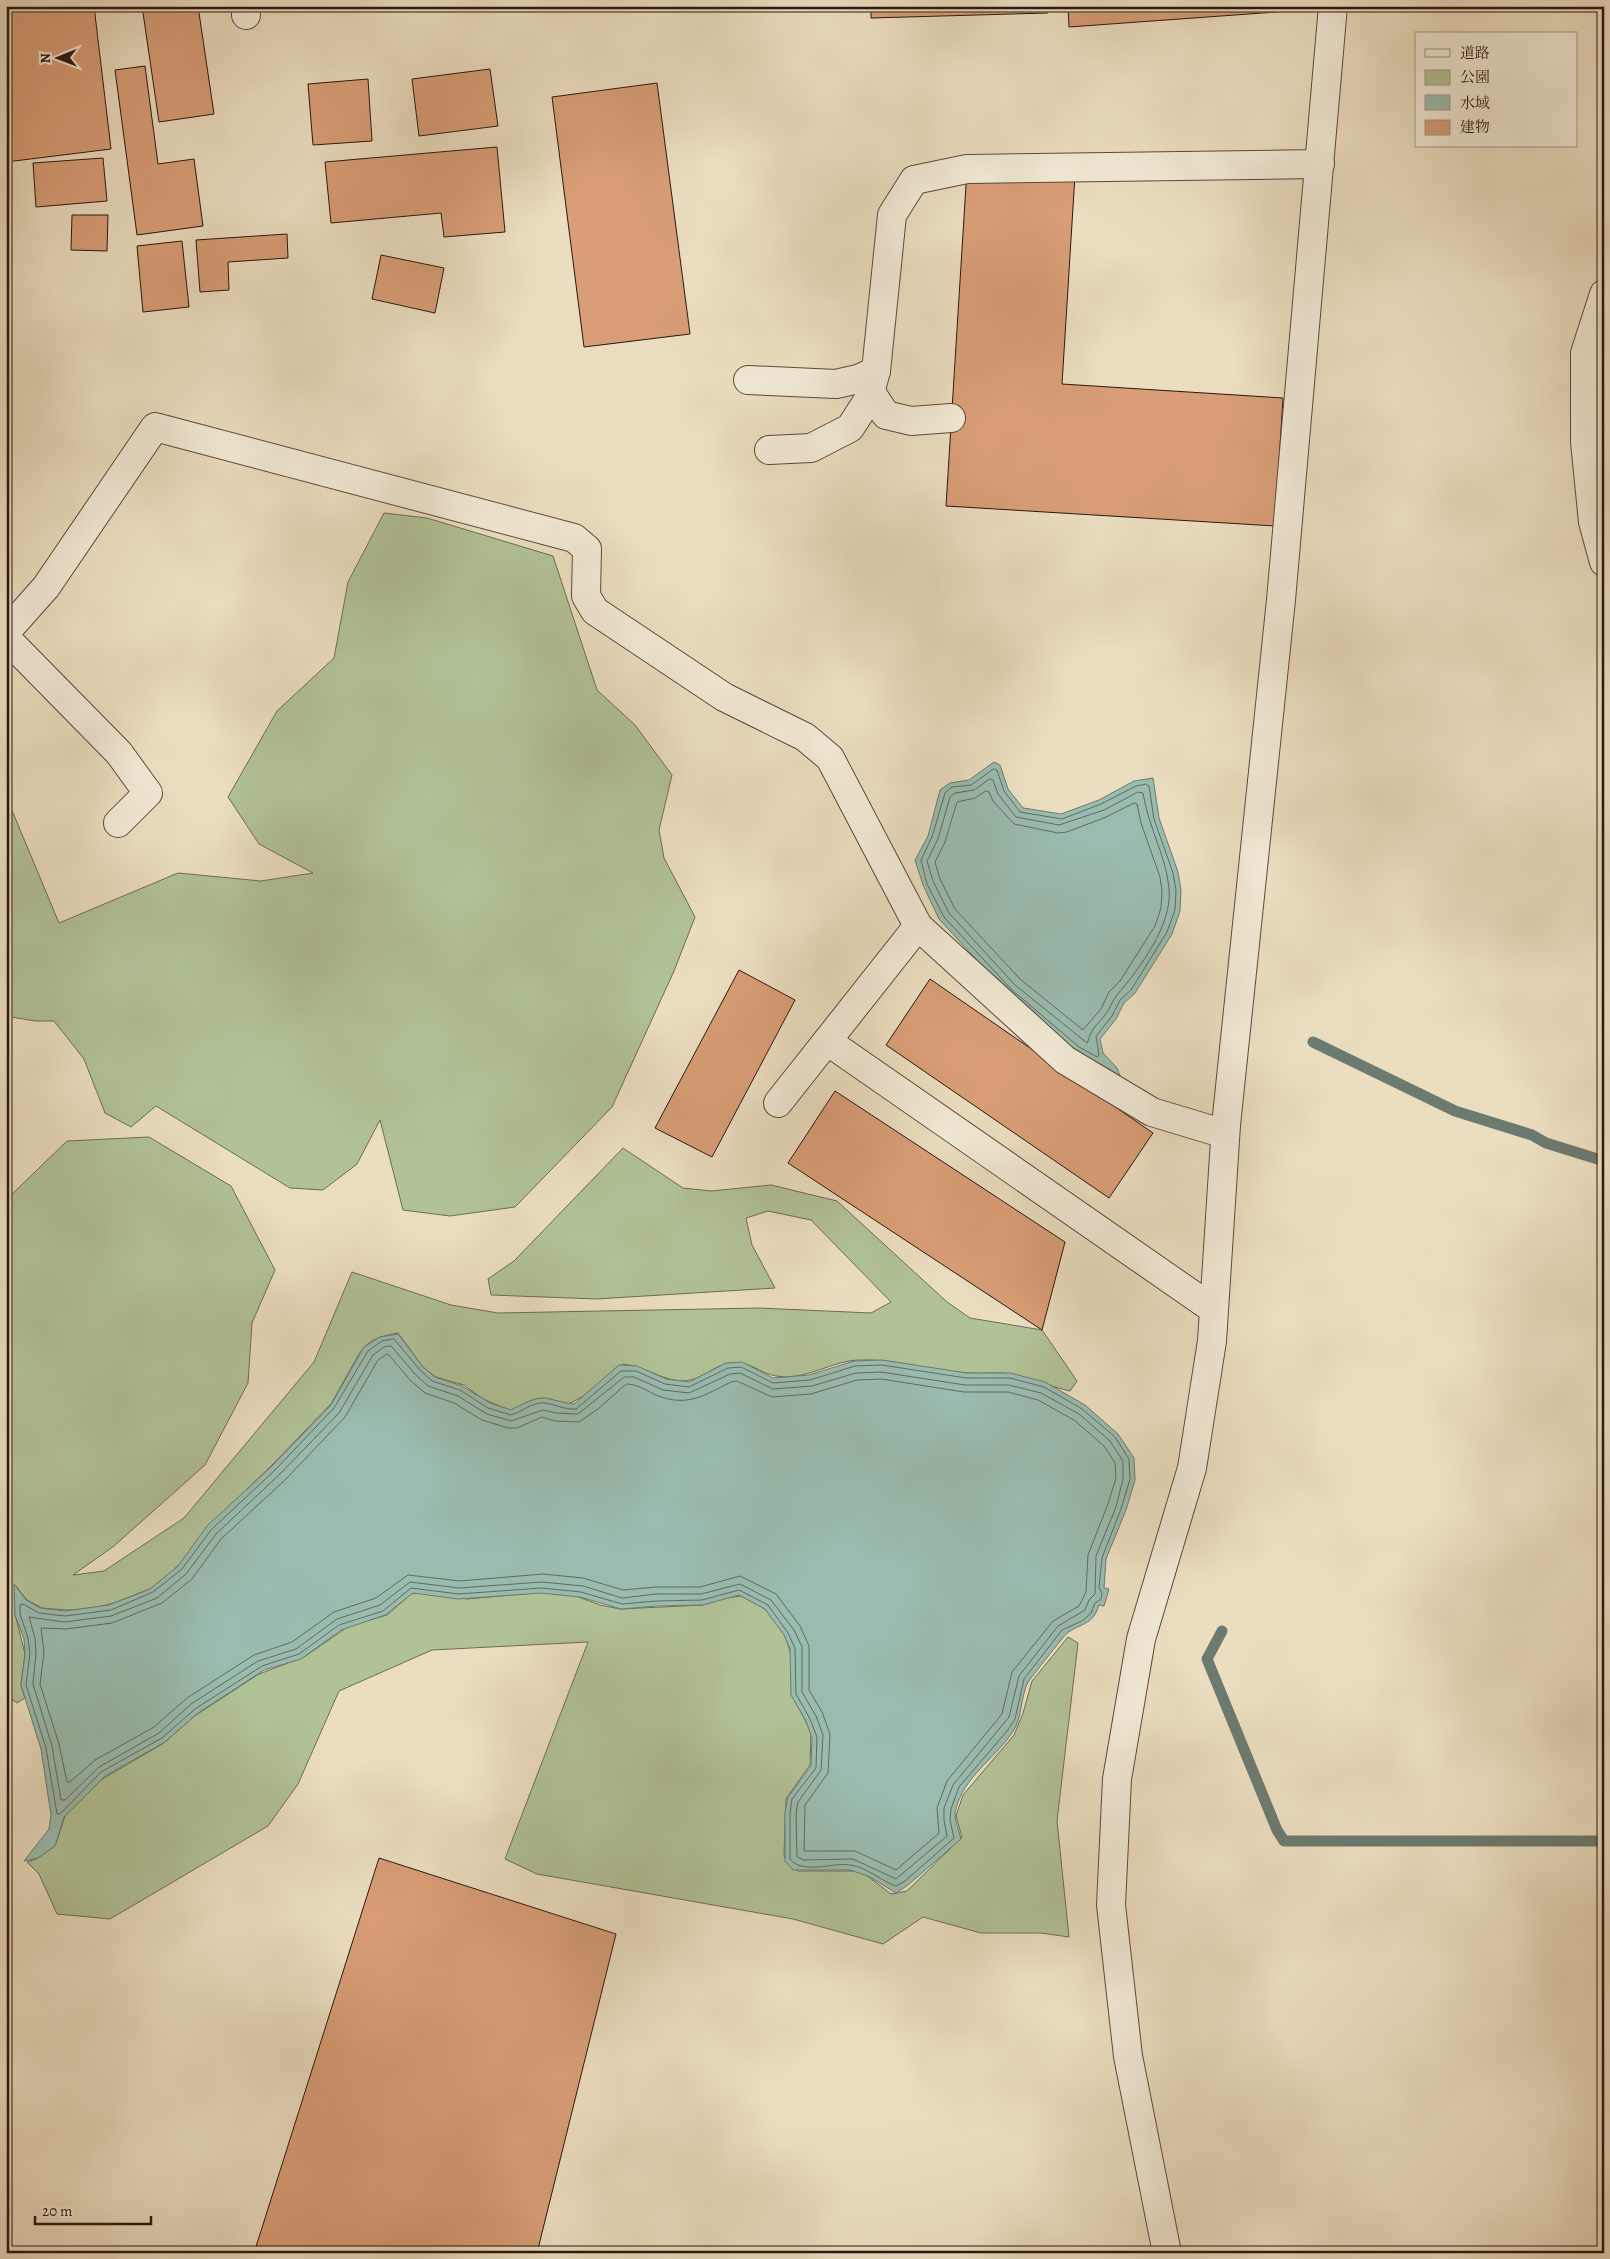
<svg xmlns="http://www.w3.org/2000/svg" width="1610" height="2259" viewBox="0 0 1610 2259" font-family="Alegreya,'Noto Serif JP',serif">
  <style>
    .green { fill: #b1c297; stroke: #6d6c54 }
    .water { fill: #99bcaf; stroke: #6c7a70 }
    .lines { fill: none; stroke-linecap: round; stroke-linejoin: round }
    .shore { stroke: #616a60; stroke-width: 1 }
    .stream { stroke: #6c7a70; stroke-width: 11 }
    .building { fill: #d99e77; stroke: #291711 }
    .minor-casing { stroke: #5a493d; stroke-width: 30 }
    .minor { stroke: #f2ead6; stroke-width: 28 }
  </style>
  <rect width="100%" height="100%" fill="#ebdec0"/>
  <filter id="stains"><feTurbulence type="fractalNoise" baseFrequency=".004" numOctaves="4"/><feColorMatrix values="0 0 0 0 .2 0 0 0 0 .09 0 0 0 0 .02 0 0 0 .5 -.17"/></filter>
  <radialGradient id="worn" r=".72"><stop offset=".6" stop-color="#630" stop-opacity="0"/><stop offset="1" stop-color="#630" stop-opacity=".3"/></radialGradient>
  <!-- green -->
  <g class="green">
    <path d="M384 513 427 518 553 556 597 690 635 725 672 775 659 830 664 858 695 917 674 971 612 1107 515 1207 450 1216 403 1210 380 1120 357 1164 323 1190 290 1188 156 1106 131 1127 105 1113 84 1059 54 1021H35L6 1016V796L59 923 178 873 261 881 313 873 259 844 228 797 277 711 334 658 348 582Z"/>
    <path d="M149 1137 231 1186 275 1270 252 1323 248 1383 205 1465 114 1546 73 1575 104 1571 184 1518 314 1362 352 1272 451 1305 498 1313 759 1308 871 1313 891 1302 811 1220 768 1211 746 1218 752 1245 775 1288 596 1299 491 1295 488 1279 514 1261 623 1148 683 1188 711 1191 771 1185 837 1201 947 1302 970 1318 1042 1330 1077 1381 1070 1391C1051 1387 1034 1379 1015 1375 1001 1371 985 1374 970 1373 932 1372 895 1358 857 1360 830 1362 804 1381 776 1376 758 1373 750 1360 730 1363 714 1365 702 1380 684 1381 666 1382 643 1366 623 1364L585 1395 567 1405C540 1394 536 1397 511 1411L483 1399 464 1385 436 1377 423 1367 398 1333C381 1336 369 1339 359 1354L331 1404 273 1464 210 1525 179 1565 152 1588 114 1603 89 1609 66 1610 42 1608 27 1600 15 1585V1614L25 1654 21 1685 25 1698 17 1703 6 1695V1204L9 1197 67 1141Z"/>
    <path d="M422 1592 467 1599 546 1592 573 1595 600 1605 620 1609 703 1605 723 1598 742 1596 765 1609 784 1633 790 1651 800 1710 811 1732 810 1765 786 1799 784 1855 788 1864 798 1871H861L891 1894 907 1891 962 1837 956 1816 963 1795 1014 1735 1023 1713 1032 1681 1068 1637 1078 1643 1057 1821 1069 1937 1041 1933H981L923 1917 883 1944 793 1919 537 1874 505 1859 588 1642 432 1650 339 1691 298 1784 268 1826 110 1919 57 1914 39 1874 27 1862 36 1859 55 1846 65 1816 84 1794 104 1778 164 1743 193 1717 259 1674 304 1657 349 1626 387 1615 411 1594Z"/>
  </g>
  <!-- water -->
  <g class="water">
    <path d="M994 762 1000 765 1008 789 1023 808 1061 814 1099 800 1134 781 1153 778 1159 818 1178 872 1181 890 1180 911 1172 934 1135 993 1124 1003 1116 1019 1100 1039 1103 1053 1117 1068 1123 1083 1076 1051 1007 993 939 919 923 885 915 860 928 836 940 790 950 783 969 780Z"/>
    <path d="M398 1334 423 1367 435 1377 462 1386 490 1403 511 1410C521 1405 534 1397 546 1398 555 1400 564 1403 574 1404L619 1365 637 1366 666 1379 689 1382 726 1363 742 1362 773 1378 809 1375 854 1361 882 1360 967 1373H1010L1045 1382 1085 1405 1118 1434 1134 1458 1135 1480 1126 1510 1106 1559 1104 1588 1109 1589 1104 1606 1099 1605C1092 1627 1081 1622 1066 1634 1064 1636 1030 1679 1028 1682 1020 1698 1023 1717 1012 1733 995 1758 963 1778 956 1809 953 1819 959 1829 961 1839L908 1885 896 1893 870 1877 850 1870H793L785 1861V1812L788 1797 811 1766 812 1738 806 1721 791 1695 790 1649 784 1635 765 1609 739 1595 703 1605 657 1606 621 1609 580 1597 541 1593 458 1599 413 1593 385 1615 341 1630 301 1659 264 1670 198 1713 165 1742 105 1776 64 1817 55 1846 38 1858 24 1861 49 1829 51 1815 41 1749 21 1685 25 1654 24 1639 15 1615 14 1584 26 1600 40 1608 65 1611 109 1605 150 1589 178 1566 207 1526 272 1466 331 1405 364 1347 380 1337Z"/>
  </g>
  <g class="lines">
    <!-- shore -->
    <g class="shore">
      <path d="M994 769 997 770 1004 791 1020 812 1062 819 1101 804 1136 786 1146 784 1149 786 1154 819 1173 873 1176 890 1175 910 1167 932 1131 990 1120 1000 1112 1016 1096 1036 1099 1055 1097 1057 1079 1047 1011 989 944 917 927 884 921 860 932 837 945 793 952 787 971 785Z"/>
      <path d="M990 779 993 780 998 794 1016 817 1059 825 1104 810 1138 792 1143 793C1148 826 1166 856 1169 888 1173 925 1139 969 1117 995 1112 1001 1110 1009 1105 1015 1101 1021 1094 1026 1091 1033 1089 1036 1089 1040 1087 1043L1015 985 949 913 933 881 927 861 938 839 950 797 955 793 974 790Z"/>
      <path d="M986 791 989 792 993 801 1014 824 1058 833 1067 832 1106 817 1134 803 1137 804 1141 823 1160 877 1162 891 1161 908 1155 926 1120 981 1109 992 1101 1009 1083 1030 1020 979 955 909 940 879 935 862 945 842 957 802 975 798Z"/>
      <path d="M394 1339 420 1370 432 1381 460 1390 488 1408 511 1415C522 1412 532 1402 544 1403 555 1404 564 1410 576 1409L621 1371H636L665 1384 689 1387 728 1368 741 1367 773 1383 810 1380 855 1366 882 1365 966 1378H1010L1044 1387 1082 1409 1115 1437 1129 1459 1130 1479 1121 1509 1102 1558 1099 1587 1102 1593 1101 1599 1095 1603 1091 1613 1082 1621 1062 1630 1024 1679 1015 1719 1007 1731 959 1787 951 1809 950 1820 954 1838 905 1881 896 1886C881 1881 867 1867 850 1865 832 1862 803 1875 790 1859V1813L792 1799 816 1768 817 1737 810 1719 796 1694 795 1648 788 1633 768 1605 739 1590 702 1600 657 1601 622 1604 581 1592 541 1588 459 1594 411 1588 383 1611 339 1625 299 1654 262 1666 195 1709 162 1738 101 1772 60 1814H57L46 1748 26 1685 30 1653 28 1638 20 1614V1605L23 1604 39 1613 65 1616 111 1610 153 1592 182 1569 211 1530 275 1470 334 1408 368 1351 382 1341Z"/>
      <path d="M391 1346 415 1374 428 1386 458 1396 487 1414 511 1421 543 1410 556 1413 578 1414 624 1377H634L663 1390 689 1393 730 1374 740 1373 773 1389 812 1386 856 1373 881 1372 965 1385H1009L1041 1393 1079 1414 1110 1441 1123 1461V1479L1116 1507 1096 1556 1095 1594 1089 1600 1085 1610 1058 1626 1019 1676 1009 1717 953 1785 944 1808V1820L947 1836 896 1879 853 1859 804 1860 797 1857 796 1813 798 1802 821 1770 823 1735 816 1716 802 1692V1647L794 1630 771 1600 740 1584 701 1594H656L622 1598 583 1586 542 1582 459 1588 410 1582 380 1605 337 1619 296 1649 258 1661 191 1704 159 1733 99 1767 65 1800H61L52 1746 33 1684 36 1653 35 1638 29 1617 64 1622 111 1616 157 1598 186 1574 216 1534 280 1474 339 1413 373 1355 384 1347Z"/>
      <path d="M388 1354 411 1381 425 1393 454 1403 482 1420 508 1428H517L542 1417 555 1421 579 1422 598 1409 626 1384C637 1384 647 1391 656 1395 688 1408 704 1395 731 1382L737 1381 772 1397 811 1394 857 1380 881 1379 964 1392H1008L1038 1400 1074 1420 1104 1446 1115 1463 1116 1478 1108 1504 1088 1555 1086 1592 1079 1606 1053 1621 1012 1672 1002 1714 947 1781 937 1808 939 1833 896 1870 855 1851H804L805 1805 828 1773 830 1734 822 1712 809 1690V1646L800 1626 776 1594 740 1576 700 1587H656L623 1590 583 1578 543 1574 460 1581 408 1575 376 1598 334 1612 292 1642 254 1655 187 1698 154 1727 95 1760 70 1782H67L59 1744 40 1684 44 1653 41 1628 66 1629 112 1623 162 1603 192 1579 221 1539 285 1480 345 1417 378 1360Z"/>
    </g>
    <!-- stream -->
    <g class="stream">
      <path d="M1313 1042 1455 1111 1532 1135 1546 1143 1604 1161"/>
      <path d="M1222 1631 1207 1659 1277 1830 1284 1841H1604"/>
    </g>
  </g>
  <!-- building -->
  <g class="building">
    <path d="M6 6H94L111 149 6 162Z"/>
    <path d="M142 6H198L214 114 159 122Z"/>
    <path d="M871 6H1049L1048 13 871 18Z"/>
    <path d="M1068 6H1318V9L1069 27Z"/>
    <path d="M145 66 158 164 194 159 203 226 137 235 115 70Z"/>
    <path d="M490 69 498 126 419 136 412 79Z"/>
    <path d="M368 79 372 141 313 145 308 84Z"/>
    <path d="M657 83 690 334 584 347 552 97Z"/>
    <path d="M497 147 505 232 444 237 441 213 331 223 325 162Z"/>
    <path d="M103 158 107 201 36 207 33 163Z"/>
    <path d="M967 169 1075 175 1062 384 1283 398 1275 526 946 506Z"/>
    <path d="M72 215H108L107 251 71 250Z"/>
    <path d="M287 234 288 258 228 262 229 290 200 292 196 240Z"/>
    <path d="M182 241 189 307 143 312 137 246Z"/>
    <path d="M381 255 444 268 435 313 372 299Z"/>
    <path d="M739 970 795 1000 712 1157 655 1128Z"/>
    <path d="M930 979 1153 1133 1109 1198 886 1045Z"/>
    <path d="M835 1091 1065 1242 1042 1330 788 1163Z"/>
    <path d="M379 1858 616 1934 537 2253H254Z"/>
  </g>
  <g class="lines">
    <defs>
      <g id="minor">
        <path d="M246 6V15"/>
        <path d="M1604 294 1585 353V442L1593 522 1604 562"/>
        <path d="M748 380 836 384 858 379 876 371"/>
        <path d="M870 391 886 415 911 421 951 418"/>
        <path d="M769 450 811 448 850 428 868 400 876 371 892 215 914 180 967 169 1320 164"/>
        <path d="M6 632 46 587 155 427 574 538 587 549 586 596 595 611 724 697 805 737 830 758 918 926 1065 1060 1152 1112 1225 1134"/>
        <path d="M6 638 119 753 148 793 118 823"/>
        <path d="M827 1041 1213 1309"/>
        <path d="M778 1103 918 926"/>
        <path d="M1167 2253 1128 2056 1111 1905 1117 1779 1141 1639 1192 1468 1212 1341 1226 1125 1281 600 1333 6"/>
      </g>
    </defs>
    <!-- minor casing -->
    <use href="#minor" class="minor-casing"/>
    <!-- minor -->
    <use href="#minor" class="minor"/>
  </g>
  <!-- margin -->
  <rect width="1610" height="2259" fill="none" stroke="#ebdec0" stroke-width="25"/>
  <rect x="8" y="8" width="1595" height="2244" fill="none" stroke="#291711" stroke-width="2.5"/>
  <rect x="12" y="12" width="1585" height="2234" fill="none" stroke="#291711"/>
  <!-- legend -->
  <rect x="1415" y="32" width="162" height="115" fill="#f2ead6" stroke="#a29687"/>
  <rect x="1425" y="49" width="25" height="8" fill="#f2ead6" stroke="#a29687"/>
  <text x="1460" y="58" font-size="15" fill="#291711">道路</text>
  <rect x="1425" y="70" width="25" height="15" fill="#b1c297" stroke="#a29687"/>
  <text x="1460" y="82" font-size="15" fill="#291711">公園</text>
  <rect x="1425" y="95" width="25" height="15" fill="#99bcaf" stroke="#a29687"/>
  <text x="1460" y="108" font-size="15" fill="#291711">水域</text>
  <rect x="1425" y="120" width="25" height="15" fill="#d99e77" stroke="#a29687"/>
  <text x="1460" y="132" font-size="15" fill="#291711">建物</text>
  <!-- north arrow -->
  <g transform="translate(58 58) rotate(269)" stroke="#f2ead6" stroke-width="4" paint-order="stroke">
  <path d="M0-4L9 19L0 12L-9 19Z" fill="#291711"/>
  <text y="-8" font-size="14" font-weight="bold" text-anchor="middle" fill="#291711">N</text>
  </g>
  <!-- scale -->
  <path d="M35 2216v8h116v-8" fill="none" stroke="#291711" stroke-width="2.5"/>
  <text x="42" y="2216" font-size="15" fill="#291711" stroke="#f2ead6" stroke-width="4" paint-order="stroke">20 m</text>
  <rect width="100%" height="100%" filter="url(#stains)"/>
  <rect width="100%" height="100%" fill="url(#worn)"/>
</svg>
